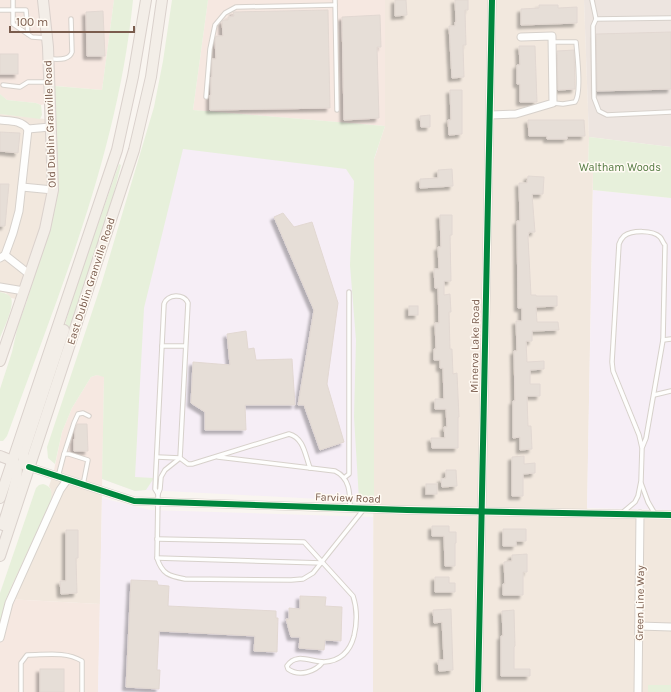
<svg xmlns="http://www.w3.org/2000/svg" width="671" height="692" viewBox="0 0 671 692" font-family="Karla,sans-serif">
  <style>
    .residential { fill: #f2e8de }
    .commercial { fill: #f6e8e1 }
    .industrial { fill: #ede5e0 }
    .education { fill: #f6eef6 }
    .green { fill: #e7f0db }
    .building { fill: #e6ded7; stroke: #e2d8d2; filter: url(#shadow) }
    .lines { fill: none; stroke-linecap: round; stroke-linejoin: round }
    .service-casing { stroke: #d7d1cb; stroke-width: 5.5 }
    .minor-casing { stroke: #d7d1cb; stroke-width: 9 }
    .primary-casing { stroke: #dad1cc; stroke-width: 12 }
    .service { stroke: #fefefd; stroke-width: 3.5 }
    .minor { stroke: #fefefd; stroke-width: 7 }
    .primary { stroke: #f3eee8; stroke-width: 10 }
    .cycleway-casing { stroke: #fffaf3; stroke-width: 8 }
    .cycleway { stroke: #00873e; stroke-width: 6 }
    .labels { text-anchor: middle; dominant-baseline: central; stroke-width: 3; stroke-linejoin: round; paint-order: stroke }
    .street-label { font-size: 11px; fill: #7a5c4d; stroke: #fffaf3 }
    .park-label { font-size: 11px; fill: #537a41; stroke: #fffaf3 }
  </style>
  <defs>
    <filter id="shadow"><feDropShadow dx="-3.5" dy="3.5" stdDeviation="1" flood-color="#0004"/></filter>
  </defs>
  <rect width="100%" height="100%" fill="#f9f5f0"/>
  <!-- residential -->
  <g class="residential">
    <path d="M385 0H584L589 137 588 170 593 171 587 517 671 520V685H648V692H373L374 159 385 126Z"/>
    <path d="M0 114 54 120 57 183 55 205 27 301 11 298 6 293 0 292Z"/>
    <path d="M53 475 102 491 100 604 6 599 51 490 49 486Z"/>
  </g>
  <!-- commercial -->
  <g class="commercial">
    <path d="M0 0H114L102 90 56 86 54 102 41 105 36 103 7 100 0 94Z"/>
    <path d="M208 0H385V126L193 110Z"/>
    <path d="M97 375 104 376 102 491 53 475 62 432 72 408 91 377Z"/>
    <path d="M6 599 100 604 98 692H0V622Z"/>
  </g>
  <!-- industrial -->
  <path class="industrial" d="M584 0H671V147L589 137Z"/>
  <!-- education -->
  <g class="education">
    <path d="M149 124 378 148 374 159V501L339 500 146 490 135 491 102 479Z"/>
    <path d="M593 190 671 198V510L587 508Z"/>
    <path d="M102 498 150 510 373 517V692H98Z"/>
  </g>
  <!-- green -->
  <g class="green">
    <path d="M114 0H133C118 153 59 293 7 436L3 441H0V389L12 352 18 325 27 301 55 205 57 183 53 89 55 86 102 90Z"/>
    <path d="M172 0H208L193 110 385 126 374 159V501L359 500 354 417 356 340 350 265 354 181 346 169 183 149 144 308 135 477 154 478 146 490 135 491 102 479 104 377 97 375 91 377 72 408 62 432 55 464 48 458 47 447 102 282 154 107 163 61Z"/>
    <path d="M0 94 7 100 36 103 41 105 42 115 40 119 0 114Z"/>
    <path d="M589 137 671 147V198L593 190V171L588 170Z"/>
    <path d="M119 164 121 165 107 220 38 426 34 425 52 373 72 299Z"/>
    <path d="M0 292C4 293 9 294 11 298 15 306 3 330 0 338Z"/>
    <path d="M43 484C52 487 52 491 51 500L12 585 6 599 0 622V593L36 488 39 485Z"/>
    <rect x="648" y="685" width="23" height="7"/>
  </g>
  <!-- building -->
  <g class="building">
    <path d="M395 0H406L407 15 395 16Z"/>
    <path d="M455 0H468V10H465L466 45H463L464 77 452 78 449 26H455V22H456Z"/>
    <path d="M539 5H558V8L577 7V23L521 25V9L539 8Z"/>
    <path d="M328 10 330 108 210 110V95H211V77H212V59H216L215 40 216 36H223L222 21 224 20H228V17L234 16 233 12Z"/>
    <path d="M103 11 105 56H87L86 12Z"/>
    <path d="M380 15 381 47H377L379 118 344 120 342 17Z"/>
    <path d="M671 32V89L597 91 596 34Z"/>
    <path d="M519 46H535L537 102H520V84H517V65H520Z"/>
    <path d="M574 50 575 89 558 90 557 51Z"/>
    <rect x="0" y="54" width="18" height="20"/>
    <path d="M450 90H462V134L449 135 448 120H451Z"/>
    <path d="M430 115V127H421L420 116Z"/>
    <path d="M528 120H584L585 136H567V139H547V136H529Z"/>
    <path d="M0 132 20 133 18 153 0 151Z"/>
    <path d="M452 169 453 186 420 188V179L438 178V170Z"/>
    <path d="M528 176 544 177 543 194H532L535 232H529L528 237 531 295H536V296H557V306L536 307 537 322H558L559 330 532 331V341H526L527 362 544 361V369L530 370V384H540V396H527L528 426H531L532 449 520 450V437L513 438V401H515L514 351H517L516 321H522V308H518L517 221H520L519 183H527Z"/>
    <path d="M0 184H9L5 226H0Z"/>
    <path d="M283 213 294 227 312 222 338 303 327 384 344 442 320 450 304 405H298L314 310 274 217Z"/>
    <path d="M440 215H452V235H450L451 281H444V295L450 294 451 312H449L450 349H452L453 374 457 373 459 417H458V448H432L431 438H445L444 427H447L446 409H435V399H444L443 368H440V360H434V349H436L435 323H439L438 288H435L434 269H439L438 247H441Z"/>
    <rect x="409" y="306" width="9" height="9"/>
    <path d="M246 331 248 349 254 348 256 360 292 359 295 405H245L246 430H205V412L191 403 193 362 230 365 227 334Z"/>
    <path d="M77 424H87L88 451H74V439H75V431Z"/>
    <path d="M524 456V464L535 463V473L523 474V496H512V457Z"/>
    <path d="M446 470H456L457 486 442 487 441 479 446 478Z"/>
    <rect x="426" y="484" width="11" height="10"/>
    <path d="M432 526H449V532H456V543H455V566H445L444 536H432Z"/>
    <path d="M503 529H526V541H516V546H503Z"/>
    <path d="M66 530H78V558H76L77 593 61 594 60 581H66Z"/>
    <path d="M527 554V572H523V595H503V584H505L504 562 512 561V555Z"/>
    <path d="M435 577H449V583H455V592H435Z"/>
    <path d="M131 580 157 581 158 585 169 586 168 606 276 611V618H278L277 652 254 651 255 636 159 631 157 670H160L159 689 126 687Z"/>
    <path d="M300 596 326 597 325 606 342 607 341 641 325 640 324 650 299 648 300 637H291L286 619H289V608L300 609Z"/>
    <path d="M451 609 453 670 439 671 438 660H444L442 622 434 623 433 610Z"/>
    <path d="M514 610 515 646 514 647V669H530V676H501V636H503L502 611Z"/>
    <rect x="40" y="669" width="24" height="23"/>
  </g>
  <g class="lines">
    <defs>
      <g id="service">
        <path d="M13 0V10H26L28 34"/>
        <path d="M335 0 337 110"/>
        <path d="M592 0 596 19 671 18"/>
        <path d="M0 10H13V24L32 37 46 38"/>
        <path d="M596 19 593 26 594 98 599 111 607 115 671 112"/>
        <path d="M552 42H576C577 54 582 93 575 102L563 104 553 103"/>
        <path d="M49 59C58 59 69 61 72 52L71 19"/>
        <path d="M3 85 20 87 28 82H48"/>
        <path d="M206 97 210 49 215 25 225 13 236 7 335 5"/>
        <path d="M663 340 671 339"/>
        <path d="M162 346H185"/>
        <path d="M654 395 671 391"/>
        <path d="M64 454 74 423 78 414 83 413 89 416"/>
        <path d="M157 457 180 458"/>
        <path d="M218 457 335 471C350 478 350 493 350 508"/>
        <path d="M180 458 165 470 161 477 160 489 158 494 157 558C162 574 169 576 185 579L291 580 303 579 313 573 364 509"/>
        <path d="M58 477 64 454H69L88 460 83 485"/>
        <path d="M344 478 349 474V292"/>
        <path d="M641 483 648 502 655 514"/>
        <path d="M158 494 155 489 164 304C167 294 184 293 188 303L180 458 188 464H192L289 434C304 438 305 455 310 468"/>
        <path d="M622 513 635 502 638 496 641 481 642 448 639 435 613 371 612 362 619 244C620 241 622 238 624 236 632 230 653 230 660 237 662 239 663 243 665 245L663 340 646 438 642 448"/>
        <path d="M157 539 304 542 353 596C357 608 357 623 354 636 350 651 341 661 324 662 311 662 296 652 287 666L288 669C299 677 315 672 323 662"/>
        <path d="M157 558 322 563"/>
        <path d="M21 692V663L27 655C46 655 65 651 82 661V692"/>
      </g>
      <g id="minor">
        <path d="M490 115 516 114 553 103 552 36 521 37"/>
        <path d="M0 120C10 121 21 120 28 129"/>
        <path d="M28 129 50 127"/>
        <path d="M22 187 53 190"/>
        <path d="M5 255 29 274"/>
        <path d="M0 258 5 255 13 233 19 211 28 129"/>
        <path d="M0 287 24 291"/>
        <path d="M29 467 134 501 407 510 671 515"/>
        <path d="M639 626 671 627"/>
        <path d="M0 638 9 603 60 490 67 480"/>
        <path d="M478 692 492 0"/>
        <path d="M638 692 640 514"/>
      </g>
      <g id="primary">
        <path d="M0 361 45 229 53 190 48 47 43 0"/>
        <path d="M0 456C5 458 13 460 16 465 21 472 6 515 3 525"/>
        <path d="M29 467 24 464 23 454 64 330"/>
        <path d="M0 498 117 150 133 77 146 0"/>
        <path d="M0 556 134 150 151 77 162 0"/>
      </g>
    </defs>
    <!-- service casing -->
    <use href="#service" class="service-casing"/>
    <!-- minor casing -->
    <use href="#minor" class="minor-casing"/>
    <!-- primary casing -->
    <use href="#primary" class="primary-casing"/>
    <!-- service -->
    <use href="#service" class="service"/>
    <!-- minor -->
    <use href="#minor" class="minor"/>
    <!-- primary -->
    <use href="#primary" class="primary"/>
    <defs>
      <g id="cycleway">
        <path d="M29 467 134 501 407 510 671 515"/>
        <path d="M478 692 492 0"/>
      </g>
    </defs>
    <!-- cycleway casing -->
    <use href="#cycleway" class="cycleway-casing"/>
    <!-- cycleway -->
    <use href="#cycleway" class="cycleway"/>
  </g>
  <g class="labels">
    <!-- street labels -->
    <g class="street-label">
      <text transform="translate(50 124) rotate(-92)">Old Dublin Granville Road</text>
      <text transform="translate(91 281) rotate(-72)">East Dublin Granville Road</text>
      <text transform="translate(475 346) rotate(-89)">Minerva Lake Road</text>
      <text transform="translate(348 498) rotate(2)">Farview Road</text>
      <text transform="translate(640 603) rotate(-89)">Green Line Way</text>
    </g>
    <!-- park labels -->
    <g class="park-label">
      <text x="620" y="167">Waltham Woods</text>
    </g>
  </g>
  <!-- scale -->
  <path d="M10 26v6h124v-6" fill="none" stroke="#7a5c4d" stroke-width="2"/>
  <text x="16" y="26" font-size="12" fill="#7a5c4d" stroke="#fffaf3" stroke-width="3" paint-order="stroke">100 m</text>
</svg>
